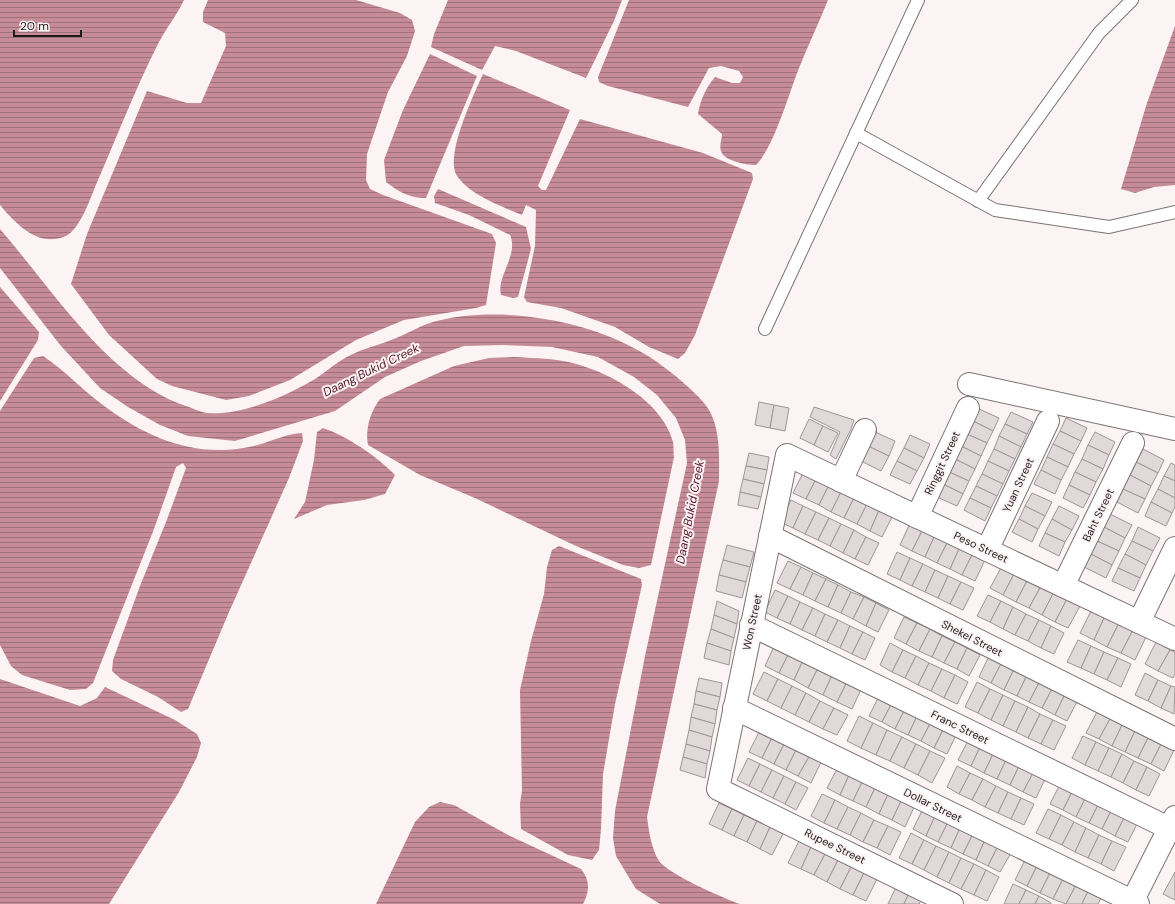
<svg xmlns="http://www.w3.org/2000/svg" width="1175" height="904" viewBox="0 0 1175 904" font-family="'DM Sans',sans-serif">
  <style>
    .water { fill: url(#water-rules) }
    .building { fill: #e1d8da; stroke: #9d9596 }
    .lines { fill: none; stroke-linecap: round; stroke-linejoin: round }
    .lane-casing { stroke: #7b7375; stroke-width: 14 }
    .street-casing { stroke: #7b7375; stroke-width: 24 }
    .lane { stroke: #fff; stroke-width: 12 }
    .street { stroke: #fff; stroke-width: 22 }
    .labels { text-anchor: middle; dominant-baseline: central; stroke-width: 4; stroke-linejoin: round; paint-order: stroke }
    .street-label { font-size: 11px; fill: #1f1b1c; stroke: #fcf3f4 }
    .water-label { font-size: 12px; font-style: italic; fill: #581329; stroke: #fcf3f4 }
  </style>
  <defs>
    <pattern id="water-rules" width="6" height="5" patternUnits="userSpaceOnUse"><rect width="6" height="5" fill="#c58b97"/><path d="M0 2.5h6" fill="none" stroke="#9f717a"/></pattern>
  </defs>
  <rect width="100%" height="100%" fill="#fcf3f4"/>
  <!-- water -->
  <g class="water">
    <path d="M0 0H184C177 15 167 27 159 42 135 89 116 139 95 187 90 200 79 230 66 236 38 248 16 224 0 205Z"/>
    <path d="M208 0H356L400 13 412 20 415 31 407 56 388 92 367 154 366 180 370 189 383 195 492 234 496 243 486 305 476 308 404 320 356 340 290 380 249 396 226 400 172 386 157 379 109 335 71 284 87 234 147 91 187 103H201L226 46 225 33 203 22V12Z"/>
    <path d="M448 0H622L614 21 586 78 516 51 495 46 482 70 431 47 434 34Z"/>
    <path d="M629 0H828C819 23 808 45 799 68 789 93 774 147 756 165 746 165 724 161 721 151 719 146 722 139 722 134L698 114C700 101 706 87 715 77L732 83H740L743 77 739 71 721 66 709 68 688 107 608 86 599 82 598 77Z"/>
    <path d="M1175 26V185L1154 187 1135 193 1121 189 1147 103Z"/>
    <path d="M430 54 477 76 426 198C409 198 399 192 386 182L384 160 403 110Z"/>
    <path d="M483 74 570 110 538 186 542 190H546L580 119 703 153 752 173 753 179 695 335 685 353 678 359 649 347 615 327 561 308 527 302 524 297 535 246 536 210 526 205 522 215C501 206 470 195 457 176 444 157 474 94 483 74Z"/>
    <path d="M438 189 526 227 531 249 518 297 513 298 501 295C496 277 519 255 510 235L469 215 435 203 434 196Z"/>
    <path d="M0 229C52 289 109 380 186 406 192 408 200 412 207 413 242 416 286 396 315 379 325 373 334 364 345 358 358 350 376 346 391 340 405 335 419 326 433 322 499 304 591 320 648 356 663 365 701 395 709 410 721 431 719 459 719 481L647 817C649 831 651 848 659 861 668 874 723 898 740 904H660L636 889 616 856 613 838 615 811 645 656 687 463 685 440 676 418 657 395 634 377 598 357 552 347 502 345 464 346 421 361 385 377 335 411 235 441 188 436 160 425 128 407 100 388 61 346 0 268Z"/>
    <path d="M0 287 39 332 38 340 0 401Z"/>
    <path d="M43 356C66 371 84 392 107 408 140 432 177 450 219 450 231 450 248 448 261 444 274 440 287 434 302 433L303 441 289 478 229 612 188 709 181 712 158 697 121 679 112 671 113 660 140 586 166 522 186 468 183 463 176 467 154 529 93 683 86 689 70 690 22 675 11 666 0 645V411L34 358Z"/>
    <path d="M514 357C530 358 547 358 563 361 603 368 662 399 673 442 674 446 673 452 674 457L651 565 639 568 623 565 576 546 475 498 420 475 368 445C365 430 370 412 380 399L454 366 489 358Z"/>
    <path d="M323 428C347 436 378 457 395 475L385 494 364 500 327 505 294 519 305 502 314 460 317 432Z"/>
    <path d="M559 546 641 579 642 585 615 704 603 774 601 829 599 850 592 860 568 855 521 829 520 804 522 790 520 690 531 641 544 594 547 567 552 550Z"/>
    <path d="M0 679 80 706 97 698 105 687 175 720 197 734 201 743 197 757 179 792 109 904H0Z"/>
    <path d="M440 802 454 805 508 835 581 869C590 880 590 891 583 904H376L415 822 429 807Z"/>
  </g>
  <!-- building -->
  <g class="building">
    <path d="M759 402 774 405 770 428 755 425Z"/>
    <path d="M774 405 789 408 785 431 770 428Z"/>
    <path d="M814 407 854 420 851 429 836 459 830 455 840 432 810 417Z"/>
    <path d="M979 409 999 418 993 431 973 421Z"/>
    <path d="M1011 412 1033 422 1027 434 1005 424Z"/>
    <path d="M1066 418 1087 428 1081 441 1060 431Z"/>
    <path d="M809 419 823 426 814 445 800 438Z"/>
    <path d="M973 421 993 431 987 443 967 434Z"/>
    <path d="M1005 424 1027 434 1021 447 999 436Z"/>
    <path d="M823 426 838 433 828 452 814 445Z"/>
    <path d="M1060 431 1081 441 1074 454 1053 444Z"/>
    <path d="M875 432 895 441 889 456 868 446Z"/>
    <path d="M1095 432 1115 442 1109 455 1088 445Z"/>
    <path d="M967 434 987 443 981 456 961 446Z"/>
    <path d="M910 435 930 444 924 458 904 448Z"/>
    <path d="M999 436 1021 447 1015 459 994 449Z"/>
    <path d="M1053 444 1074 454 1068 467 1047 457Z"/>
    <path d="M1088 445 1109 455 1103 469 1082 459Z"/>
    <path d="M868 446 889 456 881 471 861 461Z"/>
    <path d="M961 446 981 456 975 469 955 459Z"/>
    <path d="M904 448 924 458 917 471 897 461Z"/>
    <path d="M994 449 1015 459 1009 471 988 461Z"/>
    <path d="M1143 449 1164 460 1158 473 1136 462Z"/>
    <path d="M749 453 769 457 767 470 746 466Z"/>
    <path d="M1047 457 1068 467 1061 480 1041 470Z"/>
    <path d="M955 459 975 469 969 481 949 472Z"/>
    <path d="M1082 459 1103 469 1096 482 1075 472Z"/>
    <path d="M897 461 917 471 910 484 890 475Z"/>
    <path d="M988 461 1009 471 1003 484 982 474Z"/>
    <path d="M1136 462 1158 473 1151 486 1130 475Z"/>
    <path d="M1171 463 1175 465V481L1164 476Z"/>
    <path d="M746 466 767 470 764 484 743 479Z"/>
    <path d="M1041 470 1061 480 1055 494 1034 484Z"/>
    <path d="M804 471 817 477 806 499 793 493Z"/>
    <path d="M949 472 969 481 963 494 943 484Z"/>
    <path d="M1075 472 1096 482 1090 495 1069 485Z"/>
    <path d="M982 474 1003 484 997 496 976 486Z"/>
    <path d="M1130 475 1151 486 1145 499 1123 489Z"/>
    <path d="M1164 476 1175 481V498L1158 489Z"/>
    <path d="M817 477 830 483 819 505 806 499Z"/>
    <path d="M743 479 764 484 761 497 740 492Z"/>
    <path d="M830 483 842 490 831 512 819 505Z"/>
    <path d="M943 484 963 494 957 506 937 497Z"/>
    <path d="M1069 485 1090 495 1083 508 1063 498Z"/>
    <path d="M976 486 997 496 991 508 970 498Z"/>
    <path d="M1123 489 1145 499 1138 513 1117 502Z"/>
    <path d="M1158 489 1175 498V507L1172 513 1151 502Z"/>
    <path d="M842 490 855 496 844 518 831 512Z"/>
    <path d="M740 492 761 497 758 509 738 505Z"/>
    <path d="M1032 493 1052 502 1045 516 1025 506Z"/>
    <path d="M855 496 868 502 857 524 844 518Z"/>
    <path d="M970 498 991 508 985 521 964 510Z"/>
    <path d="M791 500 803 506 793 528 780 522Z"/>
    <path d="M868 502 880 508 870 531 857 524Z"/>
    <path d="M1151 502 1172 513 1166 526 1145 516Z"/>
    <path d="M803 506 816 512 805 534 793 528Z"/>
    <path d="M1025 506 1045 516 1038 529 1019 519Z"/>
    <path d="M1059 506 1079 516 1072 530 1052 519Z"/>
    <path d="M880 508 893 515 882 537 870 531Z"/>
    <path d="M816 512 829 518 818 540 805 534Z"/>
    <path d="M1110 514 1132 525 1125 538 1104 527Z"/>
    <path d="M829 518 841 524 830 546 818 540Z"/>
    <path d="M1019 519 1038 529 1032 542 1012 532Z"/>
    <path d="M1052 519 1072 530 1065 542 1045 533Z"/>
    <path d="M910 523 923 529 912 551 900 545Z"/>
    <path d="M841 524 854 530 843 553 830 546Z"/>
    <path d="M1104 527 1125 538 1119 551 1097 541Z"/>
    <path d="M1138 527 1160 538 1153 551 1132 541Z"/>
    <path d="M923 529 935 535 925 557 912 551Z"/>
    <path d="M854 530 866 537 855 559 843 553Z"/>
    <path d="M1045 533 1065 542 1059 556 1039 546Z"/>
    <path d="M935 535 948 541 937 563 925 557Z"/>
    <path d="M866 537 879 543 868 565 855 559Z"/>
    <path d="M948 541 960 547 950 569 937 563Z"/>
    <path d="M1097 541 1119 551 1112 565 1091 554Z"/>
    <path d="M1132 541 1153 551 1146 565 1125 554Z"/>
    <path d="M727 545 754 552 750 567 723 560Z"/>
    <path d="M960 547 973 553 962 575 950 569Z"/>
    <path d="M897 552 910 558 900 580 887 574Z"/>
    <path d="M973 553 985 560 975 581 962 575Z"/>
    <path d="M1091 554 1112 565 1106 578 1084 567Z"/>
    <path d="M1125 554 1146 565 1140 578 1118 568Z"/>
    <path d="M910 558 923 564 912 586 900 580Z"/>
    <path d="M723 560 750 567 746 582 719 575Z"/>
    <path d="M788 561 801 567 790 589 777 583Z"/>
    <path d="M923 564 935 570 925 592 912 586Z"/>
    <path d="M1002 566 1015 572 1003 595 990 588Z"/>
    <path d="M801 567 813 573 803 595 790 589Z"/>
    <path d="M1118 568 1140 578 1134 591 1112 581Z"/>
    <path d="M935 570 948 576 938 598 925 592Z"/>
    <path d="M1015 572 1028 579 1016 602 1003 595Z"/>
    <path d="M813 573 826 579 815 601 803 595Z"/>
    <path d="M719 575 746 582 742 598 716 591Z"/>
    <path d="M948 576 961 582 950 604 938 598Z"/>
    <path d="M826 579 838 585 828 607 815 601Z"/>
    <path d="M1028 579 1041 586 1029 608 1016 602Z"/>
    <path d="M961 582 974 588 963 610 950 604Z"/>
    <path d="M838 585 851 592 841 613 828 607Z"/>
    <path d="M1041 586 1054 592 1042 615 1029 608Z"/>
    <path d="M775 590 788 596 777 618 765 612Z"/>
    <path d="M851 592 864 597 853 619 841 613Z"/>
    <path d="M1054 592 1067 599 1055 622 1042 615Z"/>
    <path d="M988 595 1001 601 990 622 977 616Z"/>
    <path d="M788 596 800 602 790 624 777 618Z"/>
    <path d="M864 597 876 603 866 626 853 619Z"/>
    <path d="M1067 599 1080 606 1068 628 1055 622Z"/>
    <path d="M717 601 739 611 737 624 714 615Z"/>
    <path d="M1001 601 1013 607 1003 629 990 622Z"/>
    <path d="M800 602 813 608 802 630 790 624Z"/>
    <path d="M876 603 889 610 878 632 866 626Z"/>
    <path d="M1013 607 1026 614 1015 635 1003 629Z"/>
    <path d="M813 608 825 614 815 636 802 630Z"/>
    <path d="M1092 609 1105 616 1094 640 1080 633Z"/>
    <path d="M825 614 838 620 827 642 815 636Z"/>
    <path d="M1026 614 1039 620 1028 641 1015 635Z"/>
    <path d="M714 615 737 624 734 638 711 629Z"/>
    <path d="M1105 616 1119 623 1107 647 1094 640Z"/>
    <path d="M904 617 917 623 906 644 894 638Z"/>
    <path d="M838 620 850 626 840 648 827 642Z"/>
    <path d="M1039 620 1051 626 1041 648 1028 641Z"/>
    <path d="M917 623 930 629 919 651 906 644Z"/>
    <path d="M1119 623 1133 630 1121 653 1107 647Z"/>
    <path d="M850 626 863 632 852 654 840 648Z"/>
    <path d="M1051 626 1064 633 1054 654 1041 648Z"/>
    <path d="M711 629 734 638 731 651 707 643Z"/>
    <path d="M930 629 942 636 932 657 919 651Z"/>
    <path d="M1133 630 1146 637 1135 660 1121 653Z"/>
    <path d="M863 632 875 638 865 660 852 654Z"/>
    <path d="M942 636 955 642 944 663 932 657Z"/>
    <path d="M1078 640 1091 646 1081 668 1067 662Z"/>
    <path d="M776 642 791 649 779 673 765 666Z"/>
    <path d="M955 642 967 648 957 669 944 663Z"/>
    <path d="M1156 642 1170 650 1158 671 1145 664Z"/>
    <path d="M707 643 731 651 729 665 704 658Z"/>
    <path d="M890 643 903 650 892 672 880 665Z"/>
    <path d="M1091 646 1104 652 1094 674 1081 668Z"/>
    <path d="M967 648 980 655 969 676 957 669Z"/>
    <path d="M791 649 805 656 794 680 779 673Z"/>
    <path d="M903 650 916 656 905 678 892 672Z"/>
    <path d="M1170 650 1175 652V674L1173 678 1158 671Z"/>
    <path d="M1104 652 1118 658 1107 680 1094 674Z"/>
    <path d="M805 656 820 664 808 688 794 680Z"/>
    <path d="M916 656 929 663 918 685 905 678Z"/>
    <path d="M989 656 1002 662 991 683 979 677Z"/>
    <path d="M1118 658 1131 664 1121 687 1107 680Z"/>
    <path d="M1002 662 1014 669 1004 690 991 683Z"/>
    <path d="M929 663 942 669 931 691 918 685Z"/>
    <path d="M820 664 834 671 823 695 808 688Z"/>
    <path d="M942 669 955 675 944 698 931 691Z"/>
    <path d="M1014 669 1027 675 1017 696 1004 690Z"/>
    <path d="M834 671 849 678 837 702 823 695Z"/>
    <path d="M764 672 778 679 767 701 753 694Z"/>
    <path d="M1145 673 1158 680 1148 701 1135 695Z"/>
    <path d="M955 675 968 682 957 704 944 698Z"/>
    <path d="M1027 675 1040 681 1029 702 1017 696Z"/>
    <path d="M699 678 722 683 720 697 696 691Z"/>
    <path d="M849 678 863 685 852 709 837 702Z"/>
    <path d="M778 679 792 686 781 708 767 701Z"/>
    <path d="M1158 680 1171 686 1161 708 1148 701Z"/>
    <path d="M1040 681 1053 687 1042 708 1029 702Z"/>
    <path d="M977 682 990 689 978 713 965 707Z"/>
    <path d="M792 686 806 693 795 715 781 708Z"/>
    <path d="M1171 686 1175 687 1174 714 1161 708Z"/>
    <path d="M1053 687 1065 694 1055 715 1042 708Z"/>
    <path d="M990 689 1003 695 991 720 978 713Z"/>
    <path d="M696 691 720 697 717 710 694 704Z"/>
    <path d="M881 692 894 699 882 722 869 716Z"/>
    <path d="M806 693 820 701 809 722 795 715Z"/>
    <path d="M1065 694 1078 700 1067 721 1055 715Z"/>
    <path d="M1003 695 1015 701 1003 726 991 720Z"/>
    <path d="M894 699 907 705 895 729 882 722Z"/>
    <path d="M820 701 834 708 823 729 809 722Z"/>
    <path d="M1015 701 1028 707 1016 732 1003 726Z"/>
    <path d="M694 704 717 710 715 724 691 717Z"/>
    <path d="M907 705 919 712 908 735 895 729Z"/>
    <path d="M1028 707 1040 714 1028 738 1016 732Z"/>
    <path d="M834 708 848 715 837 735 823 729Z"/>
    <path d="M1098 710 1111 717 1099 739 1086 733Z"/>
    <path d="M919 712 933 718 921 741 908 735Z"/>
    <path d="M1040 714 1053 720 1041 744 1028 738Z"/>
    <path d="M859 716 873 723 861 748 847 741Z"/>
    <path d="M691 717 715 724 712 737 689 730Z"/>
    <path d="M1111 717 1123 723 1112 746 1099 739Z"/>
    <path d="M933 718 946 724 934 748 921 741Z"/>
    <path d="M1053 720 1066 726 1054 750 1041 744Z"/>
    <path d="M873 723 887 730 876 755 861 748Z"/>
    <path d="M1123 723 1136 729 1125 752 1112 746Z"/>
    <path d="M946 724 958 731 947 754 934 748Z"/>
    <path d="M1136 729 1149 736 1138 758 1125 752Z"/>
    <path d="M689 730 712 737 710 751 686 744Z"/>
    <path d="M887 730 902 737 890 761 876 755Z"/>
    <path d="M759 732 772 738 762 758 749 752Z"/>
    <path d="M1083 736 1096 742 1085 765 1072 758Z"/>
    <path d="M1149 736 1162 742 1151 764 1138 758Z"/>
    <path d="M902 737 916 744 904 768 890 761Z"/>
    <path d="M772 738 784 744 774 764 762 758Z"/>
    <path d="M969 739 981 745 971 766 958 760Z"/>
    <path d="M1096 742 1109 748 1098 771 1085 765Z"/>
    <path d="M1162 742 1175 748 1164 771 1151 764Z"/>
    <path d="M686 744 710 751 707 764 683 757Z"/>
    <path d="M784 744 796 750 786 770 774 764Z"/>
    <path d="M916 744 930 751 918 775 904 768Z"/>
    <path d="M981 745 994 752 984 773 971 766Z"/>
    <path d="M1109 748 1122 754 1111 777 1098 771Z"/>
    <path d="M796 750 809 757 798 776 786 770Z"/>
    <path d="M930 751 945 758 932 783 918 775Z"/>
    <path d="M994 752 1007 758 997 779 984 773Z"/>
    <path d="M1122 754 1134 761 1123 783 1111 777Z"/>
    <path d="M683 757 707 764 705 778 680 770Z"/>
    <path d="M809 757 821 762 811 783 798 776Z"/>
    <path d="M748 758 760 764 749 786 737 780Z"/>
    <path d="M1007 758 1020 764 1010 785 997 779Z"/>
    <path d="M1134 761 1147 767 1136 790 1123 783Z"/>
    <path d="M760 764 772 770 761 792 749 786Z"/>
    <path d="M1020 764 1034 771 1023 792 1010 785Z"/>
    <path d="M957 766 970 773 959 794 947 787Z"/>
    <path d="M838 767 850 773 840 795 827 788Z"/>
    <path d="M1147 767 1160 774 1149 796 1136 790Z"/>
    <path d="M772 770 784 776 773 798 761 792Z"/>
    <path d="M1034 771 1046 777 1036 798 1023 792Z"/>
    <path d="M850 773 863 780 853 801 840 795Z"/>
    <path d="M970 773 983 779 972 800 959 794Z"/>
    <path d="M784 776 796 782 785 804 773 798Z"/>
    <path d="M983 779 996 786 985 807 972 800Z"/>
    <path d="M863 780 876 786 866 807 853 801Z"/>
    <path d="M796 782 808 788 796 810 785 804Z"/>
    <path d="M1060 784 1073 790 1063 810 1050 804Z"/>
    <path d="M876 786 889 792 879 814 866 807Z"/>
    <path d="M996 786 1008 792 998 813 985 807Z"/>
    <path d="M1073 790 1086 797 1076 817 1063 810Z"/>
    <path d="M889 792 902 799 892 820 879 814Z"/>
    <path d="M1008 792 1021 798 1011 819 998 813Z"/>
    <path d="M822 794 835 800 824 823 811 816Z"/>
    <path d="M1086 797 1099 803 1089 823 1076 817Z"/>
    <path d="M1021 798 1034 804 1024 825 1011 819Z"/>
    <path d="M902 799 915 805 905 827 892 820Z"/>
    <path d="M835 800 848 807 837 829 824 823Z"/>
    <path d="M719 803 732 809 722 830 709 824Z"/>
    <path d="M1099 803 1112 809 1102 829 1089 823Z"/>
    <path d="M848 807 861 813 850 835 837 829Z"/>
    <path d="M732 809 744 815 734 836 722 830Z"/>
    <path d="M923 809 935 816 926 836 913 829Z"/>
    <path d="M1048 809 1061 815 1049 839 1036 833Z"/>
    <path d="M1112 809 1125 816 1115 836 1102 829Z"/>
    <path d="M861 813 874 820 863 842 850 835Z"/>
    <path d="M744 815 757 821 747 842 734 836Z"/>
    <path d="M1061 815 1074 822 1062 845 1049 839Z"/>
    <path d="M935 816 948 822 938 842 926 836Z"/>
    <path d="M1125 816 1138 822 1128 842 1115 836Z"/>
    <path d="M874 820 888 826 877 848 863 842Z"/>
    <path d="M757 821 770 827 760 849 747 842Z"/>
    <path d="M948 822 960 828 951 848 938 842Z"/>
    <path d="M1074 822 1086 828 1075 852 1062 845Z"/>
    <path d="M888 826 901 832 890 855 877 848Z"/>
    <path d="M770 827 783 834 772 855 760 849Z"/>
    <path d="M960 828 973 834 963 854 951 848Z"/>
    <path d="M1086 828 1099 835 1088 858 1075 852Z"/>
    <path d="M911 833 924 840 912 864 899 858Z"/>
    <path d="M973 834 985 840 976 860 963 854Z"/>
    <path d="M1099 835 1112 841 1101 864 1088 858Z"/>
    <path d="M924 840 936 846 924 870 912 864Z"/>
    <path d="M985 840 998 846 988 866 976 860Z"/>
    <path d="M799 841 811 847 801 869 788 863Z"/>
    <path d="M1112 841 1126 847 1114 871 1101 864Z"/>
    <path d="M936 846 949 852 937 877 924 870Z"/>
    <path d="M998 846 1011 853 1000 872 988 866Z"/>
    <path d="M811 847 825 854 814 875 801 869Z"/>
    <path d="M949 852 961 858 949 883 937 877Z"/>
    <path d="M825 854 838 860 827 882 814 875Z"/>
    <path d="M961 858 974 864 961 889 949 883Z"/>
    <path d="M1026 858 1038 864 1027 886 1015 880Z"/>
    <path d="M838 860 851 867 840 889 827 882Z"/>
    <path d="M974 864 986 870 974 895 961 889Z"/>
    <path d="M1038 864 1051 871 1040 893 1027 886Z"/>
    <path d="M851 867 864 873 853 895 840 889Z"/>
    <path d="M986 870 999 877 987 901 974 895Z"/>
    <path d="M1051 871 1064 877 1053 899 1040 893Z"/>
    <path d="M1175 872V900L1163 894Z"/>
    <path d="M864 873 877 879 866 901 853 895Z"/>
    <path d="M1064 877 1077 883 1066 904 1053 899Z"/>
    <path d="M1077 883 1089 889 1082 904H1066Z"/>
    <path d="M1013 884 1026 890 1019 904H1004Z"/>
    <path d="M896 887 909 893 904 904H888Z"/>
    <path d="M1089 889 1102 896 1098 904H1082Z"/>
    <path d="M1026 890 1039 896 1035 904H1019Z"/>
    <path d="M909 893 922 899 919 904H904Z"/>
    <path d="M1039 896 1051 903V904H1035Z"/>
  </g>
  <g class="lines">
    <defs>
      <g id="lane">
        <path d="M856 133 995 210 1109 227 1175 212"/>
        <path d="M978 201 1099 33 1132 0"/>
        <path d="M765 329 918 0"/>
      </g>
      <g id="street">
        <path d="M969 384 1175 429"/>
        <path d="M841 481 865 430"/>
        <path d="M917 517 968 408"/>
        <path d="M770 536 1175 739"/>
        <path d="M987 550 1048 421"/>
        <path d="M1063 586 1133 443"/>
        <path d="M1139 622 1175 548"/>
        <path d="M751 625 1175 831"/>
        <path d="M734 708 1138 904"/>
        <path d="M952 904 718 789 787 455 1175 639"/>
        <path d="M1131 904 1175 817"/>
      </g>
    </defs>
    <!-- lane casing -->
    <use href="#lane" class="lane-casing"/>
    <!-- street casing -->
    <use href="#street" class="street-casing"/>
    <!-- lane -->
    <use href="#lane" class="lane"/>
    <!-- street -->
    <use href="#street" class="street"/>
  </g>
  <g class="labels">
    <!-- street labels -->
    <g class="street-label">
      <text transform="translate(942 463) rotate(-65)">Ringgit Street</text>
      <text transform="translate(1018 485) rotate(-65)">Yuan Street</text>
      <text transform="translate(1098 515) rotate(-64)">Baht Street</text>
      <text transform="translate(981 547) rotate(25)">Peso Street</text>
      <text transform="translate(752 622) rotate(-78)">Won Street</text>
      <text transform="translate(972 638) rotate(27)">Shekel Street</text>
      <text transform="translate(960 727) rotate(26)">Franc Street</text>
      <text transform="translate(933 805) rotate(26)">Dollar Street</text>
      <text transform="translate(835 846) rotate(26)">Rupee Street</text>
    </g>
    <!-- water labels -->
    <g class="water-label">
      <text transform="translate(371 370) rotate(-26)">Daang Bukid Creek</text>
      <text transform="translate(690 512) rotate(-79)">Daang Bukid Creek</text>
    </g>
  </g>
  <!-- scale -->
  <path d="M14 30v6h67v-6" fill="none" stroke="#1f1b1c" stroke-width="2"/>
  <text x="20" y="30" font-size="12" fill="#1f1b1c" stroke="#fcf3f4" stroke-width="3" paint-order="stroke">20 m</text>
</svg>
